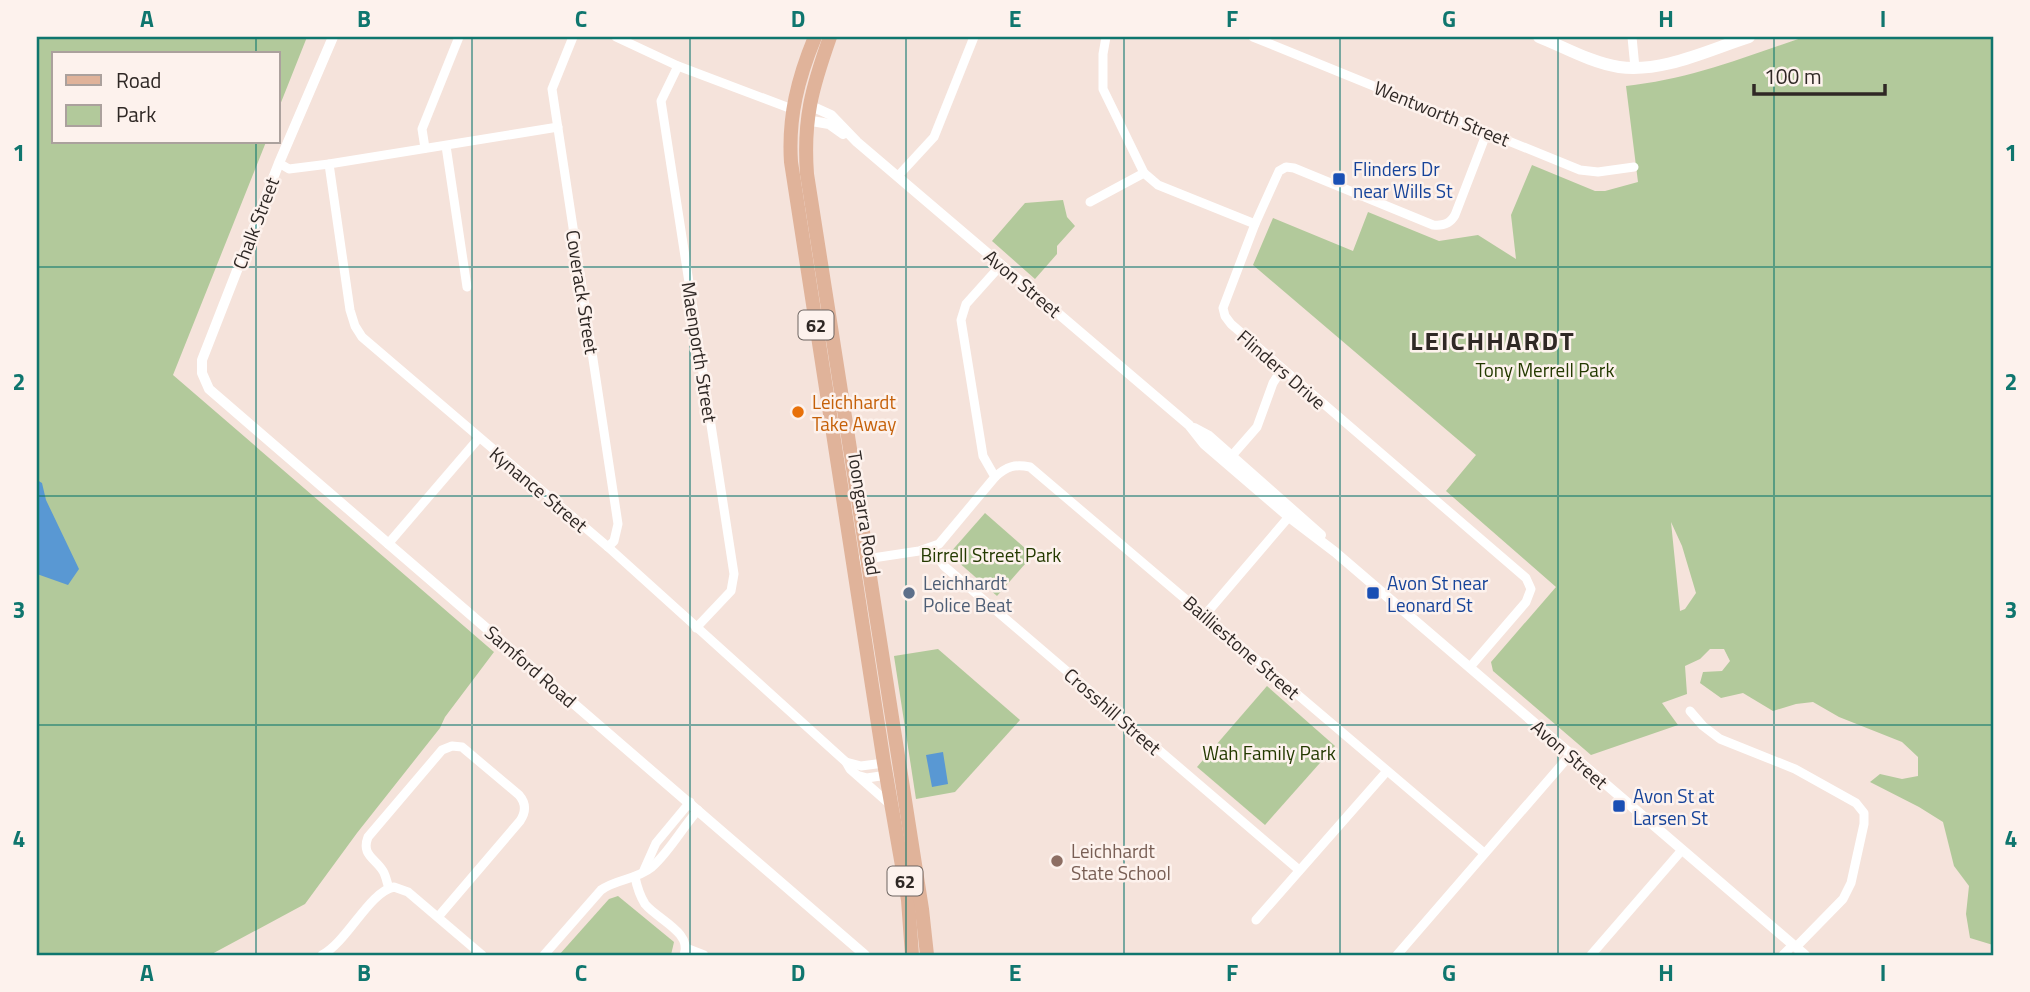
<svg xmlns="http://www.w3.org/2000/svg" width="2030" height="992" viewBox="0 0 2030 992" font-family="'Titillium Web',sans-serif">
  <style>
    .green { fill: #b2c99b; fill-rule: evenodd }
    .water { fill: #5998d3 }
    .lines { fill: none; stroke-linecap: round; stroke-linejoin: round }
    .minor { stroke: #fff; stroke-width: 9 }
    .tertiary { stroke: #fff; stroke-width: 10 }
    .secondary { stroke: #fff; stroke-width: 12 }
    .primary { stroke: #e0b39a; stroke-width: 14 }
    .grid { fill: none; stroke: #0f766e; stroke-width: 2; stroke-opacity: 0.55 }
    .transit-dot { fill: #1a4fb4; stroke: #fdf2ed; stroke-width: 2.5 }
    .food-dot { fill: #e8710a; stroke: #fdf2ed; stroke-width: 2.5 }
    .service-dot { fill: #5c6f8a; stroke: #fdf2ed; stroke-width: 2.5 }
    .education-dot { fill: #8d6e63; stroke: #fdf2ed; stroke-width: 2.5 }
    .labels { text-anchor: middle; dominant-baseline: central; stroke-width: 5; stroke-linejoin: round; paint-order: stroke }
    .shield { fill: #fdf2ed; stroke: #6d6561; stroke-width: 2 }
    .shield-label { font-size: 18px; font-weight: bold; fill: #2f2825 }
    .street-label { font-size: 19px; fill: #2f2825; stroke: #fdf2ed }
    .transit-label { font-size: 19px; fill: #164399; stroke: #fdf2ed; text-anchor: start }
    .park-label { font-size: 19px; fill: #243a01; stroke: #fdf2ed }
    .food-label { font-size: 19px; fill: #c56008; stroke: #fdf2ed; text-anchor: start }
    .service-label { font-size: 19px; fill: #4e5e75; stroke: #fdf2ed; text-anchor: start }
    .education-label { font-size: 19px; fill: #785e54; stroke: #fdf2ed; text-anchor: start }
    .district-label { font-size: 26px; font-weight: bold; letter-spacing: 2px; fill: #2f2825; stroke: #fdf2ed }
    .neatline { fill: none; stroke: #0f766e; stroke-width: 2.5 }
    .grid-label { font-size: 23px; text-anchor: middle; font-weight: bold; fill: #0f766e }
  </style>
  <rect width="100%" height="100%" fill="#f5e3db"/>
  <!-- green -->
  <g class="green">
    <path d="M37 37H307L278 110V54H54V142H266L173 375 494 652 445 717 440 728 357 833 305 904 210 955H37Z"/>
    <path d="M1804 37H1993V945L1970 938 1966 914 1969 886 1954 866 1943 822 1919 807 1870 782 1880 774 1902 779 1918 776V757L1902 742 1839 717 1813 702 1796 704 1773 711 1743 693 1721 698 1700 683 1703 672 1722 671 1730 661 1724 649H1710L1700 659 1685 666 1687 694 1662 703 1678 725 1591 755 1493 671 1491 662 1556 587 1446 491 1476 455 1253 265 1273 218 1353 251 1368 212 1439 241 1478 235 1516 259 1511 215 1532 165 1595 191H1605L1638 182 1626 86C1687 80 1746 57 1804 37ZM1671 522 1682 546 1696 593 1685 609 1680 611Z"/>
    <path d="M1063 200 1067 217 1075 226 1057 246V254L1035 279 992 241 1025 203Z"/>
    <path d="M985 513 1033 555 997 596 949 554Z"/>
    <path d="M938 649 1020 720 955 792 916 799 894 656Z"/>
    <path d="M1267 686 1335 746 1265 825 1197 767Z"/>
    <path d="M618 896 674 942 671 955H559L609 899Z"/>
  </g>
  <!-- water -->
  <g class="water">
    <path d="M37 480 42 483 46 500 79 569 68 585 37 574Z"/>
    <path d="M943 752 948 784 932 787 926 755Z"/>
  </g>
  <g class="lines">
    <!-- minor -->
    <g class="minor">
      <path d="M573 37 552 89 618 524 614 541 608 547"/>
      <path d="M616 37 678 66 792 109"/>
      <path d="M1106 37 1103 54V89L1144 173 1158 185 1255 224"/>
      <path d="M1253 37 1580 170 1598 172 1634 167"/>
      <path d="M1632 37 1635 68"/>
      <path d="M678 66 661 101 734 574 731 591 696 628"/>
      <path d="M446 146 467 287"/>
      <path d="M425 148 422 129 459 37"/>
      <path d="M279 163 289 169 329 164 558 127"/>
      <path d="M329 164 350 310 355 326 362 337 608 547 846 762 850 769 892 806"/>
      <path d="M898 176 934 137 974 37"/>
      <path d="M1090 202 1144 173"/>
      <path d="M1229 459 1257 427 1273 383 1282 369"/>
      <path d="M995 477C1007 466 1015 464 1030 467L1484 853"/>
      <path d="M388 544 479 438"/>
      <path d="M932 548 944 566 1299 870"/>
      <path d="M853 561 919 551 939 544 995 477 983 456 961 320 966 304 1001 265"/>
      <path d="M1205 615 1293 512"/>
      <path d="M1470 667 1526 602 1531 589 1526 578 1231 324 1225 316 1223 308 1255 224 1279 171 1286 167 1294 168 1433 225C1443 226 1450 224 1455 215L1487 132"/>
      <path d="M1690 711 1703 726 1720 739 1795 769 1856 803 1864 813V824L1851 883 1843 899 1796 947"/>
      <path d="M846 762 861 766 884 763"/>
      <path d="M860 776 867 778 887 775"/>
      <path d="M644 870 656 843 690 802"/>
      <path d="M635 877C637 887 640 896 645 904 657 919 693 933 684 955"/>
      <path d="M389 888C387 883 386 876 383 871 375 858 361 855 368 837L442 750 452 746 462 747 519 795C526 803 526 812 520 821L438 917"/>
      <path d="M1256 920 1387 771"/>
      <path d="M686 948 704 955"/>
      <path d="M322 955C348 941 369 892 394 887L408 892 482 955"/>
      <path d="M544 955 601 890C616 879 636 880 652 867 670 851 682 828 698 810"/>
      <path d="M1397 955 1571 754"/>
      <path d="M1591 955 1682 850"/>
      <path d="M1783 955 1793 945"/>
    </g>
    <!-- tertiary -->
    <g class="tertiary">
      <path d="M333 37 279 163 202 360V373L209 389 865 955"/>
      <path d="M809 105 831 115 857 142 1189 425 1204 444 1289 517 1335 552 1805 955"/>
      <path d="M806 120 829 124 843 134"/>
      <path d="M1194 428 1209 436 1321 535"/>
    </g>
    <!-- secondary -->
    <path class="secondary" d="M1539 37C1564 47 1592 63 1619 67 1663 73 1708 50 1749 37"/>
    <!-- primary -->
    <g class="primary">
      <path d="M815 37C798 78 788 117 791 162L884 763 908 900 912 955"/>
      <path d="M830 37C812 88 803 119 807 174L922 909 927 955"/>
    </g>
  </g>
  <!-- grid -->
  <path class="grid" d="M256 37V54M472 37V955M690 37V955M906 37V955M1124 37V955M1340 37V955M1558 37V955M1774 37V955M256 142V955M37 267H1993M37 496H1993M37 725H1993"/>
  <!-- markers -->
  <g class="transit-dot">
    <rect x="1332" y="172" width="14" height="14" rx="3.5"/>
    <rect x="1366" y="586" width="14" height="14" rx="3.5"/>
    <rect x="1612" y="799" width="14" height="14" rx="3.5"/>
  </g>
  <circle class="food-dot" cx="798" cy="412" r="7"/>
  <circle class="service-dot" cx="909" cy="593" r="7"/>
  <circle class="education-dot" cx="1057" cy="861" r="7"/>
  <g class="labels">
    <!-- shield labels -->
    <g class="shield">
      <rect x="798.5" y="310.5" width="35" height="29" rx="5"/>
      <rect x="887.5" y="866.5" width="35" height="29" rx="5"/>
    </g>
    <g class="shield-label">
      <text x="816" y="325">62</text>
      <text x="905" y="881">62</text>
    </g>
    <!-- street labels -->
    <g class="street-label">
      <text transform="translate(1442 113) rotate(22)">Wentworth Street</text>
      <text transform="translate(255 223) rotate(-69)">Chalk Street</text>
      <text transform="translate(1023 283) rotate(40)">Avon Street</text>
      <text transform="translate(583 292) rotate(81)">Coverack Street</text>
      <text transform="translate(700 352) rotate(81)">Maenporth Street</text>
      <text transform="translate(1282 369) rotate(41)">Flinders Drive</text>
      <text transform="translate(539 489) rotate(40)">Kynance Street</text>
      <text transform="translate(865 513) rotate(81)">Toongarra Road</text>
      <text transform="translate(1242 647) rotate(41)">Bailliestone Street</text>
      <text transform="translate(531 666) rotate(41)">Samford Road</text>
      <text transform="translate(1113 711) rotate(41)">Crosshill Street</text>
      <text transform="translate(1570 754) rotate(41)">Avon Street</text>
    </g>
    <!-- transit labels -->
    <g class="transit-label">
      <text x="1353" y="168">Flinders Dr<tspan x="1353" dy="22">near Wills St</tspan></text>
      <text x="1387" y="582">Avon St near<tspan x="1387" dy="22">Leonard St</tspan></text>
      <text x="1633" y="795">Avon St at<tspan x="1633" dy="22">Larsen St</tspan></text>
    </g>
    <!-- park labels -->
    <g class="park-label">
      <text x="1545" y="369">Tony Merrell Park</text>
      <text x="991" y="554">Birrell Street Park</text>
      <text x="1269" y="752">Wah Family Park</text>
    </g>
    <!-- food labels -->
    <g class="food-label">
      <text x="812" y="401">Leichhardt<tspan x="812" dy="22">Take Away</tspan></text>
    </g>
    <!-- service labels -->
    <g class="service-label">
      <text x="923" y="582">Leichhardt<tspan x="923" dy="22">Police Beat</tspan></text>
    </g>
    <!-- education labels -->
    <g class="education-label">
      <text x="1071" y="850">Leichhardt<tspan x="1071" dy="22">State School</tspan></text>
    </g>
    <!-- district labels -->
    <g class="district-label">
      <text x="1493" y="340">LEICHHARDT</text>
    </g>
  </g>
  <!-- border -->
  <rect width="2030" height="992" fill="none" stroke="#fdf2ed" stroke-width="77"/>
  <!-- legend -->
  <rect x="52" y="52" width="228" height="91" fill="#fdf2ed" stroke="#aba19d" stroke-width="2"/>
  <rect x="66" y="75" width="35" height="10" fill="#e0b39a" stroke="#aba19d" stroke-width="2"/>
  <text x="116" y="88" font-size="21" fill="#2f2825">Road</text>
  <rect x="66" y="105" width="35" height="21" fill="#b2c99b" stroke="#aba19d" stroke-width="2"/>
  <text x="116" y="122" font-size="21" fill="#2f2825">Park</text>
  <!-- scale -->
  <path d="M1754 84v10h131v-10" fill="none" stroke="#2f2825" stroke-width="3.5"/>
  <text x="1764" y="84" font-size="21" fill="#2f2825" stroke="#fdf2ed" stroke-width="5" paint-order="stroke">100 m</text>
  <rect x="38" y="38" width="1954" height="916" class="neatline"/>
  <g class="grid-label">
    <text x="147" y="27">A</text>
    <text x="364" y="27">B</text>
    <text x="581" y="27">C</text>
    <text x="798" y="27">D</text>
    <text x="1015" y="27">E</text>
    <text x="1232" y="27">F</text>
    <text x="1449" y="27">G</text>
    <text x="1666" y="27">H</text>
    <text x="1883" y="27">I</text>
    <text x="19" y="161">1</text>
    <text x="2011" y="161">1</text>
    <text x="19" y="390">2</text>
    <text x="2011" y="390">2</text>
    <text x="19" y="618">3</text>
    <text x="2011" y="618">3</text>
    <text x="19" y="847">4</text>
    <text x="2011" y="847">4</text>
    <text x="147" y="981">A</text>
    <text x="364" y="981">B</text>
    <text x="581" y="981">C</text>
    <text x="798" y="981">D</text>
    <text x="1015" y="981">E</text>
    <text x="1232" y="981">F</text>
    <text x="1449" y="981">G</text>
    <text x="1666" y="981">H</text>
    <text x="1883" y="981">I</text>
  </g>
</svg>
